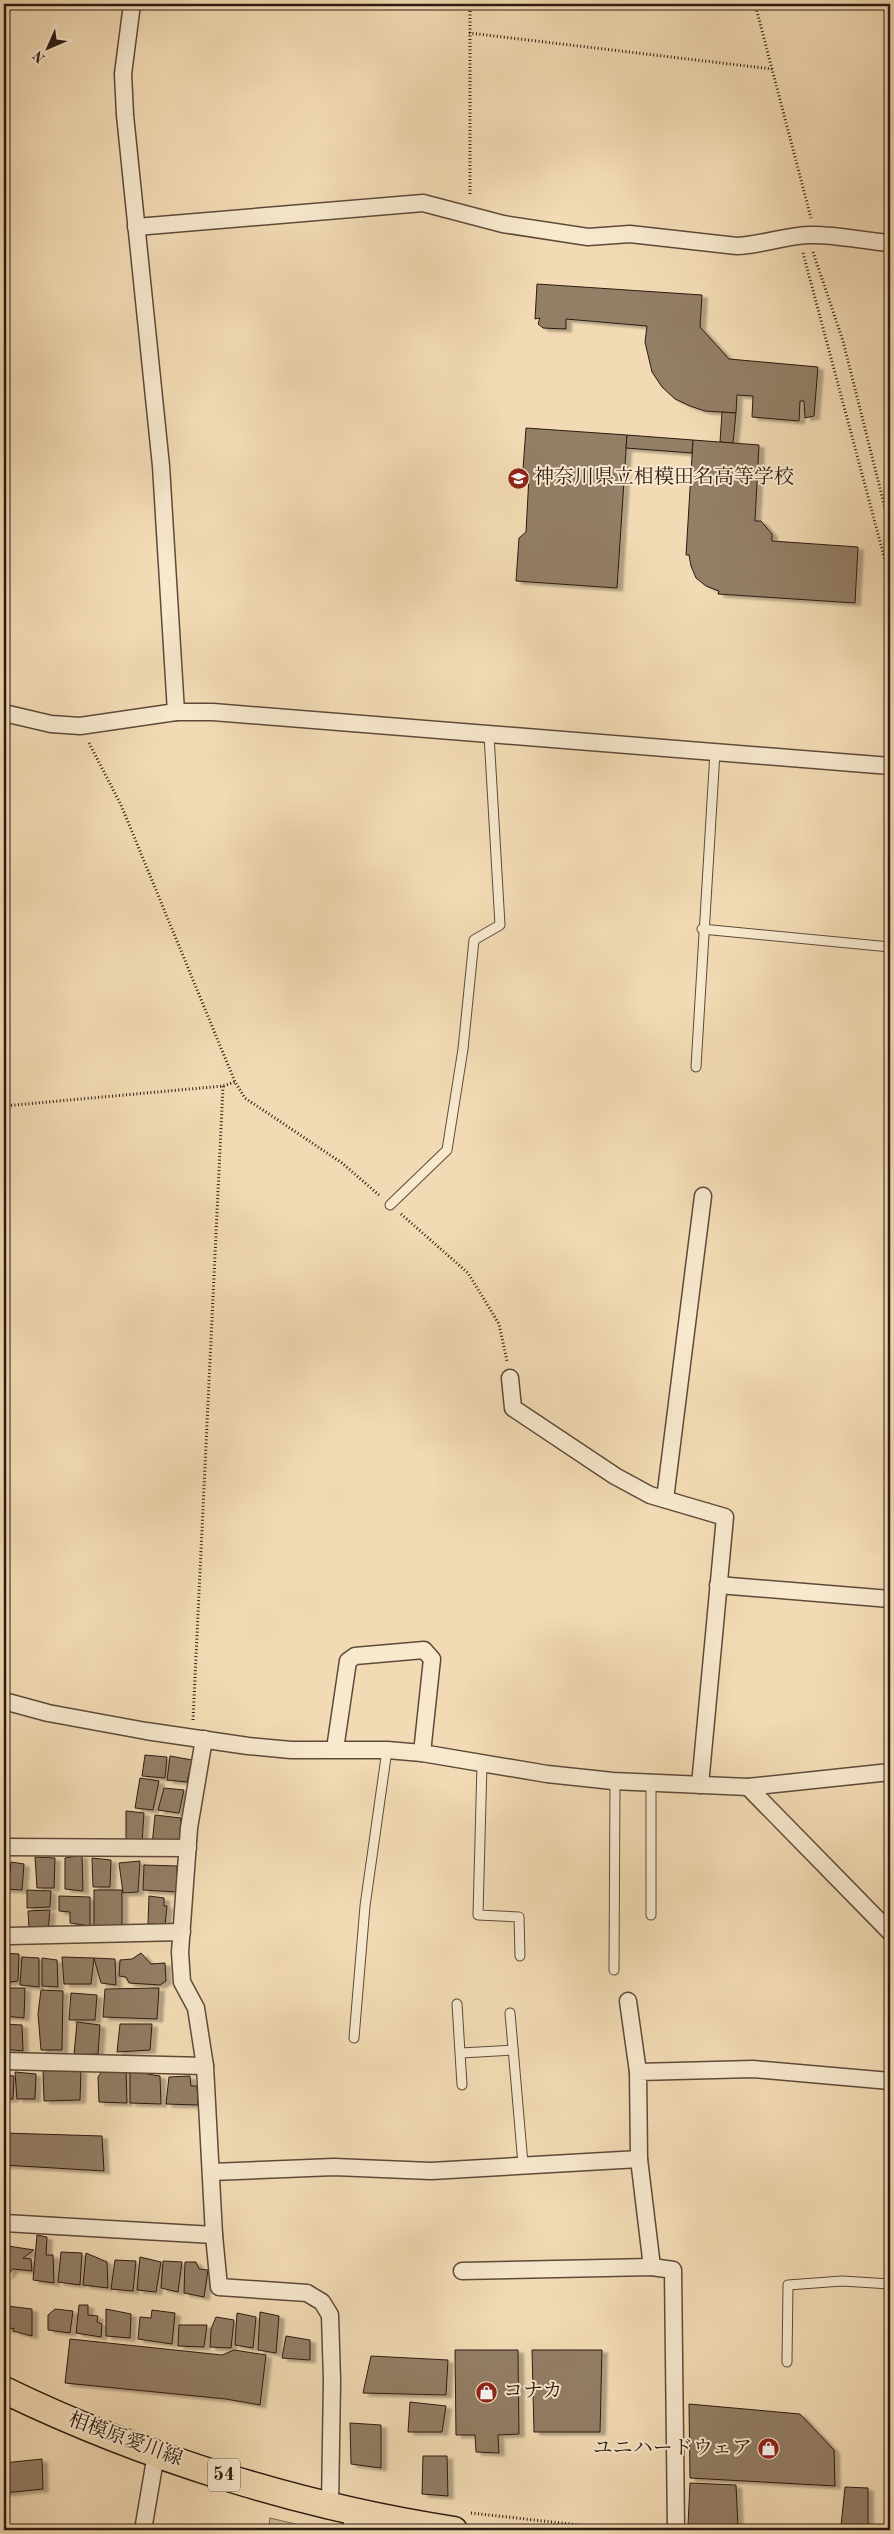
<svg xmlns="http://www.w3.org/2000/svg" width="894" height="2534" viewBox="0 0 894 2534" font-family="'Old Standard TT','Noto Serif JP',serif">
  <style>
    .green { fill: #d0ba98; stroke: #7e6a54 }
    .building { fill: #937e66; stroke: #2c1a11; filter: url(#shadow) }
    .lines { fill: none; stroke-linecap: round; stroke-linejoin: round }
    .service-casing { stroke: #5e4a3a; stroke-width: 11 }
    .minor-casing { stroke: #5e4a3a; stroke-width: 19 }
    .primary-casing { stroke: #2c1a11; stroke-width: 29 }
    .path { stroke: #2c1a11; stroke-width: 3; stroke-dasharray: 1 2.5; stroke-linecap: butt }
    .service { stroke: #f7e8ce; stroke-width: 9 }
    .minor { stroke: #f7e8ce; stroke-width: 16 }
    .primary { stroke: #f2dbb4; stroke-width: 26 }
    .labels { text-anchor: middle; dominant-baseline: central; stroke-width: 4; stroke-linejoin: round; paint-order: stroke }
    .shield { fill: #f7e8ce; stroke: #69584a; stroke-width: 1 }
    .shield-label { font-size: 19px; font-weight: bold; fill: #2c1a11 }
    .poi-label { font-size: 20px; fill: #2c1a11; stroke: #f7e8ce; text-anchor: start }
    .street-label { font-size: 20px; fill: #2c1a11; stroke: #f7e8ce }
  </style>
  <defs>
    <filter id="shadow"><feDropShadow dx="5.5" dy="3" stdDeviation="1" flood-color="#0004"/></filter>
  </defs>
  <rect width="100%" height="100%" fill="#f2dbb4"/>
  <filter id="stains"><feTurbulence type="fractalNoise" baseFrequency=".004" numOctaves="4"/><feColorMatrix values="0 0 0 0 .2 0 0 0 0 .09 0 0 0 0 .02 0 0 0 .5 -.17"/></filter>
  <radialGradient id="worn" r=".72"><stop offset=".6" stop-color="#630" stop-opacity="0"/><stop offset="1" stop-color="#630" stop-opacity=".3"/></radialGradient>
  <!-- green -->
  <path class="green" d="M270 2518 321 2530H268Z"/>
  <!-- building -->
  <g class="building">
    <path d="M537 284 702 295 700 327 729 359 818 367 814 416 805 418 804 401H800L799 421 752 417 753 396 737 395 736 413 705 411 690 406 675 399 662 387 652 372 645 342 647 326 566 319V329L543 328 538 324 540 318 535 319Z"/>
    <path d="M722 412 736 413 733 443 720 442Z"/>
    <path d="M526 428 627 435 617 588 516 581 519 538 526 532 529 476 523 469Z"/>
    <path d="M627 435 693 440 692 453 626 448Z"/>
    <path d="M693 440 759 445 755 521H761L772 534V541L858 547 855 603 718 594 719 591 706 586 696 578 691 566 689 555H686Z"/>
    <path d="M145 1755 167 1757 165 1778 142 1776Z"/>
    <path d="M170 1756 192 1760 187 1782 167 1780Z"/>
    <path d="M140 1778 159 1781 153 1810 135 1808Z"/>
    <path d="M164 1788 184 1790 179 1813 158 1810Z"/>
    <path d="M126 1811 144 1813 142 1843H126Z"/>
    <path d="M155 1815 181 1818 179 1845H152Z"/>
    <path d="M82 1855 83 1891 65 1889V1858Z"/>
    <path d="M35 1857 55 1858 54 1888H37Z"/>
    <path d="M92 1858 111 1860 110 1887H93Z"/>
    <path d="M140 1861 138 1892 123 1893 119 1863Z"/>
    <path d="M11 1862 24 1864 22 1890 4 1889V1872H10Z"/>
    <path d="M144 1865 177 1866V1892L143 1890Z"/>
    <path d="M27 1890 51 1891 50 1907 27 1908Z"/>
    <rect x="94" y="1890" width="28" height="39"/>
    <path d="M59 1896 90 1897V1926L70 1923V1912L59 1911Z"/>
    <path d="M149 1896 164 1898V1906H167L165 1925 148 1924Z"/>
    <path d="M50 1910 48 1931 29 1929 28 1911Z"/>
    <path d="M4 1953 19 1954 18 1981 4 1983Z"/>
    <path d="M141 1953 151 1964 165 1963 166 1981 160 1985 129 1983 126 1977 119 1976 120 1960 132 1959Z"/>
    <path d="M22 1957 39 1958V1987L20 1985Z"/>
    <path d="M62 1957 94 1958 91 1984H64Z"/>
    <path d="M42 1958 57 1960 58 1987 42 1986Z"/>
    <path d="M94 1958 115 1959 116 1985 101 1983Z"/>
    <path d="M4 1988H25L24 2018 4 2016Z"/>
    <path d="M159 1988 157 2019 103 2017 105 1989Z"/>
    <path d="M41 1990 63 1991 62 2050H41L38 2014Z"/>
    <path d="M71 1993 97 1995 95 2020H69Z"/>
    <path d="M77 2022 100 2025 98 2054 74 2055Z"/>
    <path d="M4 2024 22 2025 23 2051 4 2049Z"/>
    <path d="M120 2024H152L150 2050 117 2052Z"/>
    <path d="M105 2067 126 2069 127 2103 99 2102 98 2077Z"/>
    <path d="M43 2070H81L80 2100 44 2101Z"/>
    <path d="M130 2071 160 2076 161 2104 130 2103Z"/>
    <path d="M15 2072 36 2074 35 2099H17Z"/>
    <path d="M4 2075 14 2076 13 2099H4Z"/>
    <path d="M190 2076 191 2086H197L198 2105 166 2104 169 2077Z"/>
    <path d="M4 2133 102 2136 104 2171 4 2165Z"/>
    <path d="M37 2235 47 2237 46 2255H53L54 2283 33 2280Z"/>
    <path d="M8 2246 34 2250 23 2258 31 2259 32 2271 13 2269 7 2276Z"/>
    <path d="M61 2252 82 2253 80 2285 58 2282Z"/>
    <path d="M86 2253 107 2262 108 2288 83 2285Z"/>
    <path d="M140 2257 161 2262 156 2292 137 2290Z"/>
    <path d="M115 2260 136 2261 133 2291 111 2289Z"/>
    <path d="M163 2261 182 2262 178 2292 161 2288Z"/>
    <path d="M185 2262H196L199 2269 208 2270 204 2297 184 2293Z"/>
    <path d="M79 2305H88V2315L98 2316 97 2322 102 2324 101 2337 76 2333Z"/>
    <path d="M7 2306 32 2309V2336L13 2331 14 2328 6 2330Z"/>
    <path d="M55 2309 73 2311 70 2333 48 2330V2315Z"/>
    <path d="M106 2309 131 2314 130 2338 106 2336Z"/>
    <path d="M152 2310 175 2313 172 2344 138 2339 140 2317 151 2318Z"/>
    <path d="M260 2312 279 2316 276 2353 258 2350Z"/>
    <path d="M237 2313 256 2317 253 2348 235 2345Z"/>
    <path d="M216 2317 234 2320 231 2348 210 2347 211 2329Z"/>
    <path d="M179 2325H207L204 2347 178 2346Z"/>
    <path d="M286 2336 310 2340V2360L282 2358Z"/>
    <path d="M70 2339 222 2355 234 2350 266 2355 260 2405 226 2399 65 2383Z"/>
    <path d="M455 2350H518L519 2434 498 2435 499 2453 476 2452 475 2435H456Z"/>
    <path d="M532 2350H602L600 2432H534Z"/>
    <path d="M371 2356 448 2360 446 2395 363 2393Z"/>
    <path d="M410 2402 446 2406 442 2432H408Z"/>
    <path d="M689 2404 800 2414 834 2450 835 2486 690 2478Z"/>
    <path d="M350 2423 381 2425V2468L351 2464Z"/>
    <path d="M423 2456H447L448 2496 422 2494Z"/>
    <path d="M42 2459 43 2489 4 2493V2463Z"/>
    <path d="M690 2483 736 2485 738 2527 688 2525Z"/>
    <path d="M845 2487 868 2488V2527L841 2526Z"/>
  </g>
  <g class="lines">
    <defs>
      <g id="service">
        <path d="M702 929 890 947"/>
        <path d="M696 1067 715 752"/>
        <path d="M390 1205 447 1150 463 1049 474 940 500 925 489 735"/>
        <path d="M482 1764 478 1915 519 1917 520 1956"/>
        <path d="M651 1915V1784"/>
        <path d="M614 1970 615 1781"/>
        <path d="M457 2004 462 2085"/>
        <path d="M510 2013 523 2164"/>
        <path d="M354 2038 365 1906 387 1750"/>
        <path d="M461 2053 513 2050"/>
        <path d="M787 2362 788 2285 842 2281 890 2284"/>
      </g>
      <g id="minor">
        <path d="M132 4 123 74 125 115 161 466 176 712"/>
        <path d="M136 227 423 203 503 224 588 237 630 234 737 246C761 245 784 236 809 235 835 234 864 241 890 243"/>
        <path d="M4 713 51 724 80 726 176 712H213L890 766"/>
        <path d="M510 1378 513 1408 615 1476 650 1495 725 1517 700 1785"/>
        <path d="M665 1499 703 1196"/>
        <path d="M718 1585 890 1599"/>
        <path d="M4 1701 48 1713 146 1731 248 1746 291 1750H387L422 1753 547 1774 613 1781 748 1787 890 1772"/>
        <path d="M204 1739 189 1828 180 1952 182 1982 196 2008 205 2066 214 2235 219 2287 307 2293 322 2302 330 2315 332 2380 330 2506"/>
        <path d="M335 1749 348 1661 355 1656 424 1650 432 1659 422 1753"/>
        <path d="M748 1787 890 1932"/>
        <path d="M4 1847 188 1848"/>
        <path d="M10 1936 182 1932"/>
        <path d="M628 2001 638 2072"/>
        <path d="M4 2061 205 2066"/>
        <path d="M212 2172 334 2167 431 2171 639 2159"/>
        <path d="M4 2223 214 2235"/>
        <path d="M652 2267 639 2159 638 2072 753 2069 890 2081"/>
        <path d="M462 2271 652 2267 673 2270 676 2530"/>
        <path d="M352 2511V2530"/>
        <path d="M143 2530 156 2454"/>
      </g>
      <path id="primary" d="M4 2390C142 2457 302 2507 454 2530"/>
    </defs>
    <!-- service casing -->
    <use href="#service" class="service-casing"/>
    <!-- minor casing -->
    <use href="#minor" class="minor-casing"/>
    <!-- primary casing -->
    <use href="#primary" class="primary-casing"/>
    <!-- path -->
    <g class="path">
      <path d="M470 4V196"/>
      <path d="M755 4 811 218"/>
      <path d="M469 33 772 69"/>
      <path d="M813 252 843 341 890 528"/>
      <path d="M803 253 890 579"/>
      <path d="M89 743 121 805 235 1082 245 1098 342 1163 379 1195"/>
      <path d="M4 1106 223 1086 235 1082"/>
      <path d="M401 1214 468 1273 499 1324 507 1361"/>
      <path d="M193 1720 223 1086"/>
      <path d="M471 2513 625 2530"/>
    </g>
    <!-- service -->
    <use href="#service" class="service"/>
    <!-- minor -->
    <use href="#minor" class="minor"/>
    <!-- primary -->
    <use href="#primary" class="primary"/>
  </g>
  <!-- icons -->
  <defs>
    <symbol id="school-disc" viewBox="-11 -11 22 22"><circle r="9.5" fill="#8f2418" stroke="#f7e8ce"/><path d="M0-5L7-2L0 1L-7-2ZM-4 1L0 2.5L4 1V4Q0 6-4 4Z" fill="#fff"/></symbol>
    <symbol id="shop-disc" viewBox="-11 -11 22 22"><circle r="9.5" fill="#8f2418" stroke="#f7e8ce"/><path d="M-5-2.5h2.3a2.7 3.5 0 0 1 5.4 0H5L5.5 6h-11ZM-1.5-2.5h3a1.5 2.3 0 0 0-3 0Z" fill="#fff"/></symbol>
  </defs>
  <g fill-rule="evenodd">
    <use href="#school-disc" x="506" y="466" width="25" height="25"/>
    <use href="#shop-disc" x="474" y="2380" width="25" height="25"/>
    <use href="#shop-disc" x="756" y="2436" width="25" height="25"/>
  </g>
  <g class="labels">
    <!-- shield labels -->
    <rect class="shield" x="208" y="2458.5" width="32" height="33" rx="4"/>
    <g class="shield-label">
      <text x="224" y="2475">54</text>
    </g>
    <!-- poi labels -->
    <g class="poi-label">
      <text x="534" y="478">神奈川県立相模田名高等学校</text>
      <text x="503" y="2392">コナカ</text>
      <text x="752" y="2449" text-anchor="end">ユニハードウェア</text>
    </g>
    <!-- street labels -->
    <g class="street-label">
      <text transform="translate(125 2440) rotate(20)">相模原愛川線</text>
    </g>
  </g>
  <!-- margin -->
  <rect width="894" height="2534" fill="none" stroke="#f2dbb4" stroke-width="20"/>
  <rect x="5" y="5" width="884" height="2524" fill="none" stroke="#2c1a11" stroke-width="2.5"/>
  <rect x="10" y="10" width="874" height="2514" fill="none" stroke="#2c1a11"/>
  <!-- north arrow -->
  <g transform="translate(48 48) rotate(225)" stroke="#f7e8ce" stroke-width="4" paint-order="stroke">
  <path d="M0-4L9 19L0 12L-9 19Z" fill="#2c1a11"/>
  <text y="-8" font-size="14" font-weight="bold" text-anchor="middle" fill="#2c1a11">N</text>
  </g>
  <rect width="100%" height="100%" filter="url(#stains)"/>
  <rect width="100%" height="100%" fill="url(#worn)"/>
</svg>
